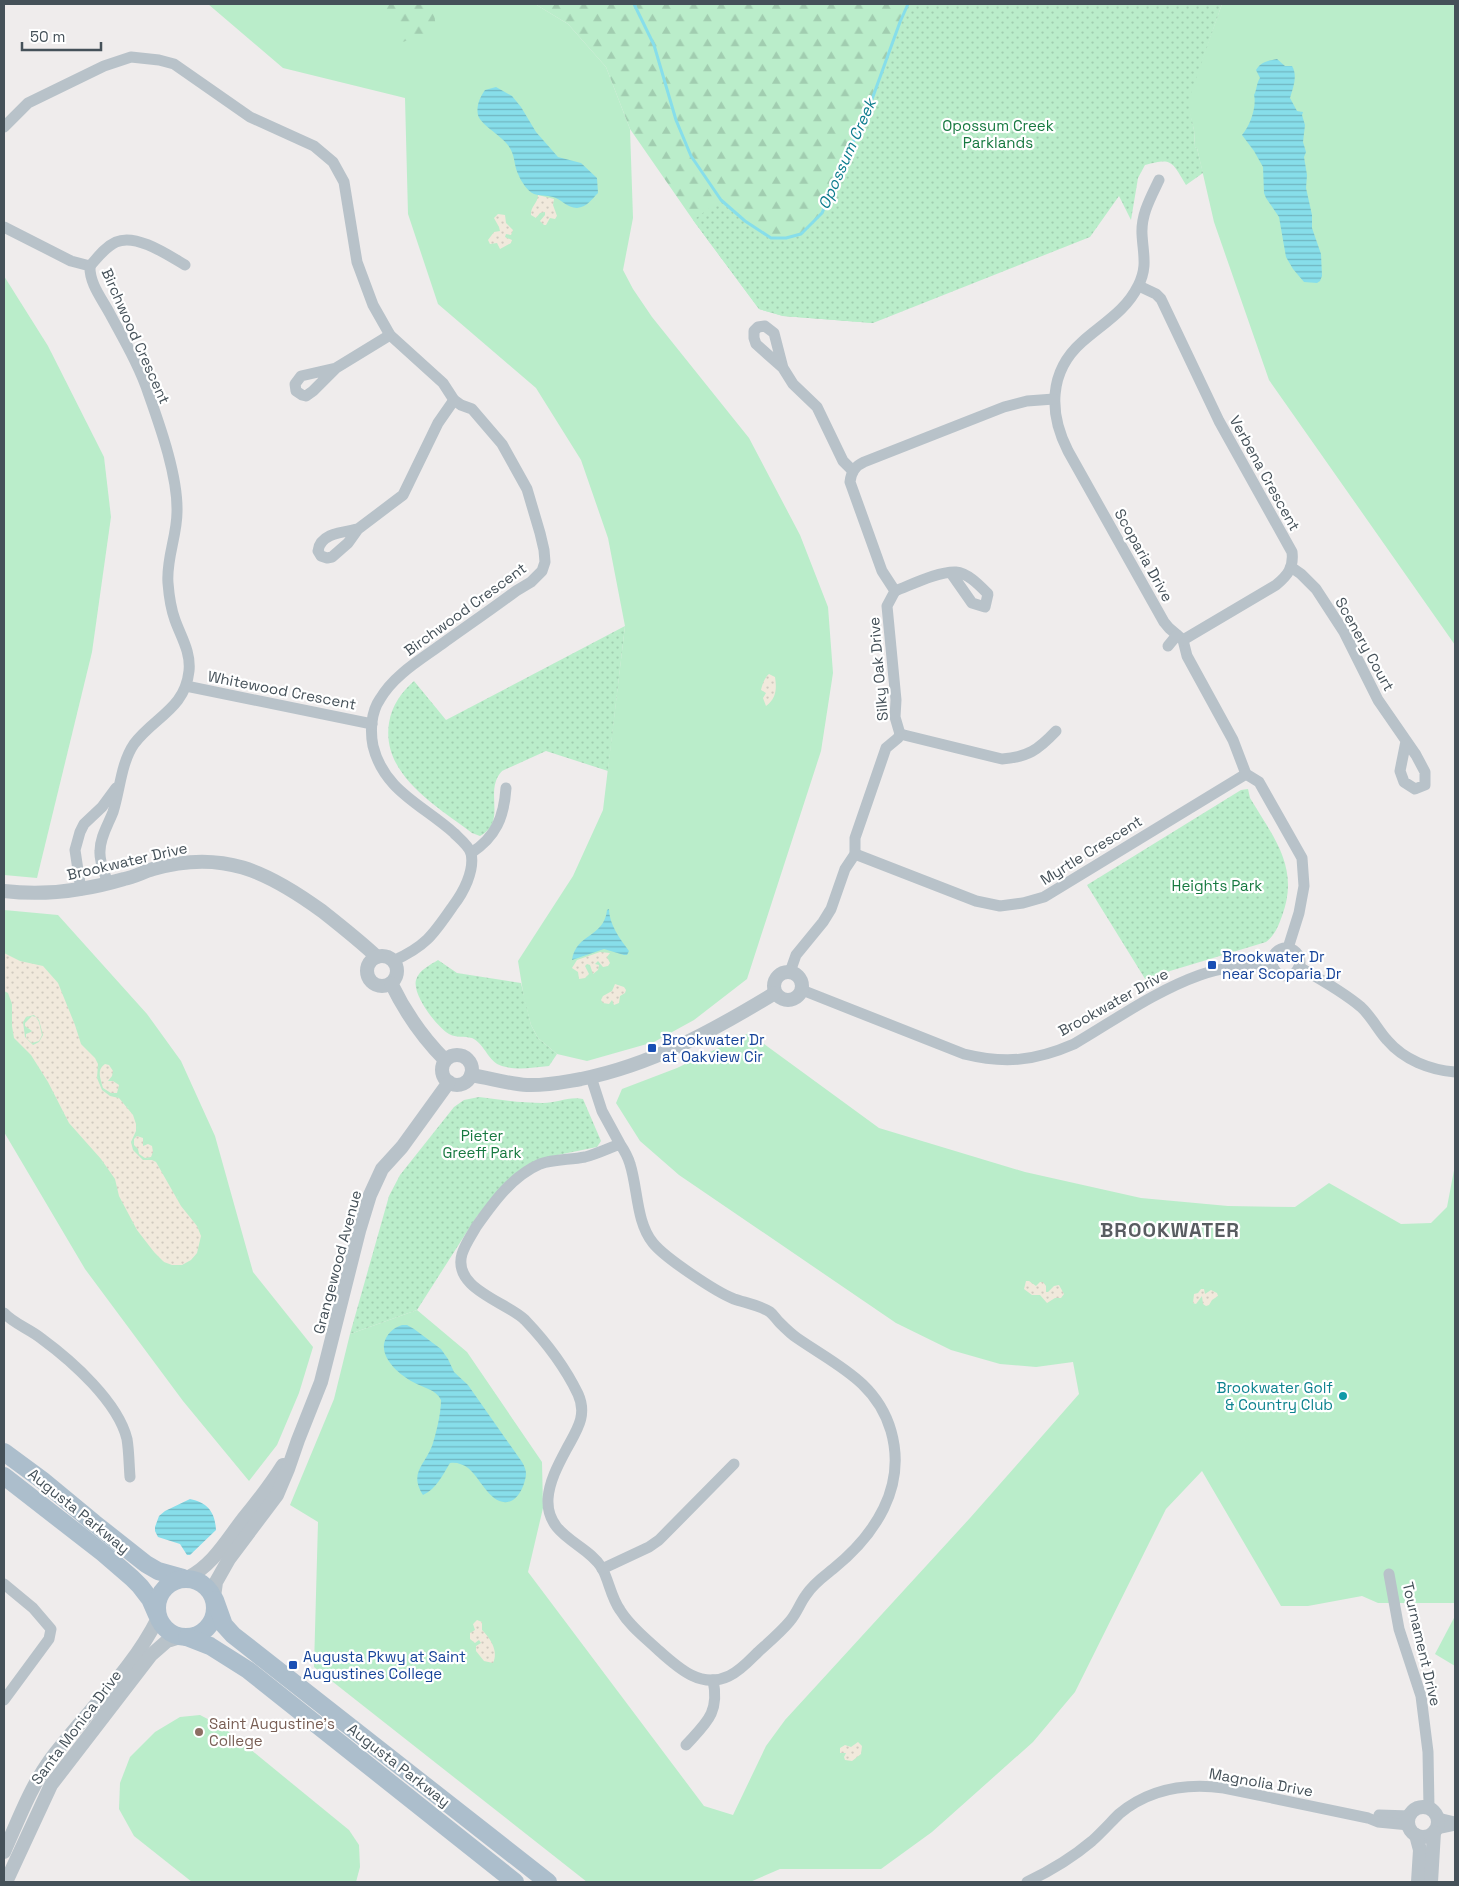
<svg xmlns="http://www.w3.org/2000/svg" width="1459" height="1886" viewBox="0 0 1459 1886" font-family="'Space Grotesk',sans-serif">
  <style>
    .green { fill: #baedca }
    .forest { fill: url(#forest-firs) }
    .sand { fill: url(#sand-dots); fill-rule: evenodd }
    .park { fill: url(#park-dots) }
    .water { fill: url(#water-rules) }
    .lines { fill: none; stroke-linecap: round; stroke-linejoin: round }
    .stream { stroke: #87deea; stroke-width: 3 }
    .minor { stroke: #b8c2c9; stroke-width: 11 }
    .tertiary { stroke: #b8c2c9; stroke-width: 14 }
    .primary { stroke: #acbecc; stroke-width: 18 }
    .transit-dot { fill: #1a4fb4; stroke: #fff; stroke-width: 2 }
    .culture-dot { fill: #0f9aa8; stroke: #fff; stroke-width: 2 }
    .education-dot { fill: #8d6e63; stroke: #fff; stroke-width: 2 }
    .labels { text-anchor: middle; dominant-baseline: central; stroke-width: 4.5; stroke-linejoin: round; paint-order: stroke }
    .park-label { font-size: 15px; fill: #177940; stroke: #fff }
    .street-label { font-size: 15px; fill: #455159; stroke: #fff }
    .transit-label { font-size: 15px; fill: #164399; stroke: #fff; text-anchor: start }
    .culture-label { font-size: 15px; fill: #0d838f; stroke: #fff; text-anchor: end }
    .education-label { font-size: 15px; fill: #785e54; stroke: #fff; text-anchor: start }
    .water-label { font-size: 16px; font-style: italic; fill: #0e7d8e; stroke: #fff }
    .district-label { font-size: 20px; font-weight: bold; letter-spacing: 1px; fill: #595d61; stroke: #fff }
  </style>
  <defs>
    <pattern id="forest-firs" width="22" height="20" patternUnits="userSpaceOnUse" patternTransform="scale(1.25)"><rect width="22" height="20" fill="#baedca"/><path d="M5 1l3.5 6h-7zM16 11l3.5 6h-7z" fill="#a1cdb0"/></pattern>
    <pattern id="sand-dots" width="8" height="8" patternUnits="userSpaceOnUse" patternTransform="scale(1.25)"><rect width="8" height="8" fill="#f1e9dc"/><path d="M2 2h.1M6 6h.1" fill="none" stroke="#d0cabf" stroke-width="1.8" stroke-linecap="round"/></pattern>
    <pattern id="park-dots" width="8" height="8" patternUnits="userSpaceOnUse" patternTransform="scale(1.25)"><rect width="8" height="8" fill="#baedca"/><path d="M2 2h.1M6 6h.1" fill="none" stroke="#a1cdb0" stroke-width="1.8" stroke-linecap="round"/></pattern>
    <pattern id="water-rules" width="6" height="5" patternUnits="userSpaceOnUse" patternTransform="scale(1.25)"><rect width="6" height="5" fill="#87deea"/><path d="M0 2.5h6" fill="none" stroke="#70b6c1"/></pattern>
  </defs>
  <rect width="100%" height="100%" fill="#efecec"/>
  <!-- green -->
  <g class="green">
    <path d="M208 4H535L568 24 606 67 630 129 633 218 623 270 633 289 652 317 749 438 800 535 828 607 833 673 821 751 747 979 694 1020 654 1042 587 1061 557 1054 538 1038 531 1025 524 998 518 961 573 876 603 810 625 626 608 538 581 460 536 388 438 304 408 214 405 98 283 68Z"/>
    <path d="M1222 4H1455V645L1269 380 1214 222 1197 148 1195 147 1194 130 1187 102Z"/>
    <path d="M4 276 48 346 104 457 111 517 92 652 37 878 4 875Z"/>
    <path d="M4 910 58 915 147 1014 181 1061 215 1136 253 1272 313 1347 299 1393 277 1445 249 1481 183 1401 85 1269 4 1132Z"/>
    <path d="M749 1033 879 1128 1025 1172 1141 1198 1228 1206 1295 1207 1329 1183 1401 1224 1431 1223 1447 1207 1455 1165V1603H1378L1362 1596 1308 1606H1281L1202 1471 1166 1509 1075 1692 1033 1742 932 1832 881 1869H780L750 1882H587L314 1667 318 1522 290 1505 334 1399 350 1334 417 1310 467 1352 542 1462 543 1508 528 1572 704 1806 733 1815 766 1746 785 1720 970 1518 1079 1394 1073 1362 1036 1367 1000 1364 951 1350 896 1323 679 1175 640 1141 616 1103 622 1089 677 1068Z"/>
    <path d="M1455 1616V1666L1435 1654Z"/>
    <path d="M200 1715 223 1727 349 1830 359 1845 360 1867 356 1882H192L134 1836 119 1809 120 1783 130 1757 155 1732 180 1717Z"/>
  </g>
  <!-- forest -->
  <g class="forest">
    <path d="M380 4H433L436 29 403 42Z"/>
    <path d="M535 4H946L873 323 783 316 759 309 693 220 630 129 606 67 568 24Z"/>
  </g>
  <!-- sand -->
  <g class="sand">
    <path d="M538 195 554 199 553 205 557 216 555 219 550 218 546 225H544L540 221 545 215V212L540 213 536 218 531 215C530 207 538 203 538 195Z"/>
    <path d="M498 214 505 215 506 223 513 230 511 235 506 234 505 237 512 240 511 243 500 249 497 243 490 244 488 240 494 232 500 231 499 227 494 218Z"/>
    <path d="M769 674 775 677C777 689 776 699 766 706L763 698 766 693 761 690C762 685 765 677 769 674Z"/>
    <path d="M600 952 610 953 607 957 610 963 608 966 603 967 598 961 595 964 599 965 598 970 593 974 590 965 587 964 585 966 589 974 585 978 579 979 578 972 572 968 577 960Z"/>
    <path d="M4 953 20 961 43 966 58 983 75 1025 81 1044 95 1058 98 1064 97 1078 102 1090 110 1096 119 1098 133 1115 136 1124V1131L131 1142 133 1150 143 1160H152L156 1162 181 1206 197 1226 201 1236 197 1253 191 1260 182 1265H172L164 1262 154 1252 137 1230 119 1196 115 1179 101 1159 69 1123 48 1082 31 1055 14 1038 12 1026V1004L8 993 4 991ZM34 1015 39 1020 43 1035 39 1042 33 1045 25 1037 23 1022 26 1017Z"/>
    <path d="M615 984 624 987 626 990 625 993 620 996 619 1003 614 1005 612 1000 609 1004 603 1003 601 1000 603 996 612 991Z"/>
    <path d="M32 1016 36 1017 39 1022 42 1035 39 1041 32 1043 26 1038V1034L31 1032 32 1031 25 1026V1023Z"/>
    <path d="M105 1064 109 1065 113 1071 112 1076 108 1081H113L119 1085 117 1093H111L103 1088C101 1079 96 1070 105 1064Z"/>
    <path d="M137 1136 143 1138V1146L148 1144 152 1146 153 1152 151 1157 145 1158 139 1154 138 1149 134 1145V1139Z"/>
    <path d="M1026 1281H1029L1036 1286 1040 1282H1043L1046 1286V1292H1048L1054 1286 1059 1285 1064 1294 1061 1298H1055L1047 1303 1040 1295H1032L1024 1289Z"/>
    <path d="M1201 1289H1204L1205 1294 1211 1290 1217 1293 1218 1296 1212 1300 1209 1305 1206 1306 1203 1304 1202 1296 1196 1304 1193 1303 1194 1294 1198 1293Z"/>
    <path d="M477 1620 482 1622V1630C490 1638 499 1651 493 1663L484 1661 476 1651V1646L481 1643 479 1640 475 1643 470 1639V1633L475 1630 473 1624Z"/>
    <path d="M858 1742 862 1746 861 1754 852 1761 845 1760 844 1757 846 1753H840V1748L845 1745 851 1747Z"/>
  </g>
  <!-- park -->
  <g class="park">
    <path d="M908 4H1222L1188 102 1194 130 1195 147 1197 148 1203 173 1186 185C1172 162 1173 157 1145 165L1138 178 1131 220 1119 196 1090 237 873 323 783 316 759 309 693 220 721 200 745 221 771 238H786L801 234 822 213 871 102 900 22Z"/>
    <path d="M625 626 608 771 546 751 502 771C483 791 508 821 480 836L472 833C437 806 381 775 389 723 392 705 401 693 414 681L446 720Z"/>
    <path d="M1248 789 1250 798C1274 838 1300 868 1282 916 1278 927 1275 935 1266 942L1170 971 1147 982 1087 885 1241 790Z"/>
    <path d="M438 960 457 973 521 983 531 1025 538 1038 557 1054 549 1066C534 1067 517 1071 502 1066 488 1062 485 1044 472 1038 464 1036 456 1038 449 1034 437 1027 412 995 416 980 419 970 430 965 438 960Z"/>
    <path d="M479 1097C501 1100 522 1103 543 1103 557 1103 569 1096 583 1099L601 1141 597 1147 543 1158 477 1216 417 1310 350 1334 389 1196 400 1175 454 1107 464 1100Z"/>
  </g>
  <!-- water -->
  <g class="water">
    <path d="M1277 59 1285 66H1292C1298 76 1293 88 1290 98L1297 111 1303 112 1302 115 1305 125 1303 142 1306 152 1304 157 1307 175 1306 188 1312 215V228L1321 254 1322 276 1320 281 1317 283 1304 282 1293 269 1286 257 1279 217 1266 198 1264 193 1263 167 1254 151 1242 135C1250 126 1257 106 1254 95 1257 90 1256 84 1260 78L1256 70C1261 62 1268 61 1277 59Z"/>
    <path d="M496 87 512 96 521 107 536 132 558 157 581 163 597 178 598 193C591 200 587 207 577 208 567 208 561 199 553 197 547 195 539 196 534 194 528 192 521 181 519 176 513 165 516 154 507 144 500 135 480 124 478 115 476 106 480 97 485 90Z"/>
    <path d="M609 909C609 924 620 939 629 951L627 955H624L604 949 572 960C576 933 604 938 607 910Z"/>
    <path d="M402 1325H407L414 1329 441 1349 448 1359 454 1372 468 1385 522 1462C526 1469 527 1473 525 1480 523 1488 519 1496 513 1500 493 1511 480 1477 468 1468 463 1464 456 1462 450 1463 442 1476 437 1488 423 1495 409 1473 424 1466 432 1446 436 1434 441 1414 441 1400 436 1389 423 1388 413 1382 400 1375 382 1360 384 1344 386 1334 393 1328 402 1325Z"/>
    <path d="M190 1499C208 1503 215 1512 216 1530L190 1555H187L180 1544 158 1537 155 1531V1527L159 1516 165 1511Z"/>
  </g>
  <g class="lines">
    <!-- stream -->
    <path class="stream" d="M634 4 654 45 676 120 691 156 721 200 745 221 771 238H786L801 234 822 213 871 102 900 22 908 4"/>
    <!-- minor -->
    <g class="minor">
      <path d="M4 127 28 103 104 66 131 57 159 60 174 64 250 117 314 146 333 162 344 182 357 262 373 305 390 335 443 383 454 400 461 405 472 409 502 444 527 489 540 533 544 550 545 562 542 571 531 582 516 591C492 609 467 626 442 644 420 660 394 675 380 699 371 712 370 731 373 746 384 791 423 805 454 833 459 838 469 846 471 853 475 871 463 893 453 906 433 935 426 946 393 961"/>
      <path d="M1159 180C1151 197 1141 214 1142 234 1143 254 1148 267 1138 286 1126 311 1102 324 1082 342 1048 372 1049 414 1068 451L1164 622 1169 628 1183 640 1187 656 1233 740 1246 774 1259 782 1302 858 1304 886 1299 913 1288 948"/>
      <path d="M4 227 71 261 90 266C89 283 102 299 110 314 124 340 140 367 149 395 161 429 178 477 177 512 177 536 166 559 168 583 169 596 171 609 175 620 181 637 191 652 189 671 185 709 154 717 134 744 121 763 120 790 113 812 108 825 100 837 100 851 99 862 105 873 108 884"/>
      <path d="M90 266C98 257 105 247 116 242 136 233 168 255 185 265"/>
      <path d="M1139 286 1156 294 1161 299 1219 421 1292 552C1294 568 1287 576 1276 585L1183 640"/>
      <path d="M336 368 301 376 295 384 296 391 302 395 306 396 313 391 336 368 390 335"/>
      <path d="M783 368 774 333 765 326 758 327 754 331V338L756 344 783 368 793 384 817 407 843 461 853 471"/>
      <path d="M358 529C344 532 320 533 318 551L321 556 327 558 332 557 348 543 358 529 403 495 438 423 454 400"/>
      <path d="M1291 567 1301 574 1316 589 1344 632 1378 700 1416 755 1425 772V785L1415 789 1404 782 1400 771 1406 741"/>
      <path d="M895 591C911 585 939 571 956 572 968 573 980 586 988 594L985 607 972 603 951 573"/>
      <path d="M1168 646 1177 635"/>
      <path d="M186 686 372 724"/>
      <path d="M900 734 1002 759C1028 757 1038 750 1056 731"/>
      <path d="M471 853C496 837 504 817 506 788"/>
      <path d="M855 854 976 901 1000 906 1023 903 1044 897 1246 774"/>
      <path d="M81 890 75 850 80 832 84 824 102 807 116 788"/>
      <circle cx="1286" cy="962" r="14"/>
      <path d="M1299 967C1320 979 1342 991 1361 1007 1371 1016 1378 1030 1387 1040 1404 1060 1430 1070 1455 1072"/>
      <path d="M790 972 796 955 823 922 831 909 845 869 855 854V838L886 748 898 738 900 734 895 717 896 700 887 606 895 591 882 571 850 482C851 472 855 466 864 462L1004 407 1027 401 1054 399"/>
      <path d="M802 990 964 1054C1005 1064 1035 1061 1074 1044 1115 1020 1155 991 1200 975 1223 967 1247 965 1272 962"/>
      <path d="M591 1077 602 1111 620 1144C609 1148 597 1154 585 1157 570 1160 554 1159 540 1164 512 1176 493 1203 476 1227 471 1236 465 1244 462 1254 452 1289 507 1302 525 1320 546 1342 565 1367 578 1394 588 1416 576 1431 566 1450 558 1465 549 1482 548 1499 546 1537 587 1543 602 1568 609 1581 611 1597 620 1610 629 1625 643 1636 656 1648 676 1666 700 1690 729 1676 740 1671 749 1661 758 1652 769 1642 781 1632 790 1621 797 1613 800 1603 806 1595 813 1584 823 1577 833 1569 875 1535 907 1487 891 1431 877 1382 836 1365 797 1338 791 1334 785 1328 780 1323 776 1319 774 1315 770 1312 759 1305 746 1303 734 1299 716 1292 665 1258 653 1243 636 1222 638 1189 630 1164 628 1157 624 1150 620 1144"/>
      <path d="M4 1313C14 1324 30 1329 42 1339 72 1361 118 1402 127 1439 129 1451 129 1465 130 1477"/>
      <path d="M602 1569 649 1547 659 1540 734 1464"/>
      <path d="M1389 1574 1399 1629 1421 1696 1428 1752 1429 1808"/>
      <path d="M4 1584 33 1608 51 1629 49 1639 4 1700"/>
      <path d="M686 1745C706 1723 720 1713 713 1680"/>
      <path d="M1379 1815 1410 1816"/>
      <path d="M1438 1818 1455 1822"/>
      <path d="M1436 1829 1455 1825"/>
      <path d="M1027 1882C1050 1871 1072 1858 1092 1841 1101 1833 1110 1823 1119 1814 1149 1789 1187 1783 1224 1788L1368 1818 1378 1822 1409 1825"/>
    </g>
    <!-- tertiary -->
    <g class="tertiary">
      <path d="M4 891C45 896 84 891 124 879 134 877 143 872 153 869 222 849 267 871 322 911 341 926 360 941 377 957"/>
      <circle cx="382" cy="971" r="15"/>
      <circle cx="788" cy="986" r="14"/>
      <path d="M391 983C405 1012 422 1037 445 1060"/>
      <circle cx="457" cy="1070" r="15"/>
      <path d="M471 1075C490 1078 509 1084 527 1085 545 1086 563 1082 581 1079 652 1065 714 1030 775 993"/>
      <path d="M187 1578C212 1566 226 1541 243 1519 257 1502 271 1484 283 1465"/>
      <path d="M214 1597 216 1582 229 1559 277 1495 288 1469 298 1440 321 1382 359 1231 370 1195 382 1169 402 1147 449 1082"/>
      <circle cx="1423" cy="1822" r="15"/>
      <path d="M1416 1835 1420 1850 1418 1882"/>
      <path d="M4 1852C18 1821 30 1788 50 1760 85 1713 132 1671 158 1618"/>
      <path d="M6 1882 51 1785 151 1655 167 1641 180 1637"/>
      <path d="M1431 1882 1434 1832"/>
    </g>
    <!-- primary -->
    <g class="primary">
      <path d="M4 1452 42 1480 94 1523 146 1564 158 1571 183 1578"/>
      <path d="M4 1476 103 1553 132 1578 140 1586 150 1599 157 1615"/>
      <circle cx="186" cy="1608" r="29"/>
      <path d="M215 1600 224 1625 233 1635 548 1882"/>
      <path d="M187 1637 210 1646 248 1670 515 1882"/>
    </g>
  </g>
  <!-- markers -->
  <g class="transit-dot">
    <rect x="1207" y="960" width="10" height="10" rx="2.5"/>
    <rect x="647" y="1043" width="10" height="10" rx="2.5"/>
    <rect x="288" y="1660" width="10" height="10" rx="2.5"/>
  </g>
  <circle class="culture-dot" cx="1343" cy="1396" r="5"/>
  <circle class="education-dot" cx="199" cy="1732" r="5"/>
  <g class="labels">
    <!-- park labels -->
    <g class="park-label">
      <text x="998" y="125">Opossum Creek<tspan x="998" dy="17">Parklands</tspan></text>
      <text x="1217" y="885">Heights Park</text>
      <text x="482" y="1135">Pieter<tspan x="482" dy="17">Greeff Park</tspan></text>
    </g>
    <!-- street labels -->
    <g class="street-label">
      <text transform="translate(136 336) rotate(66)">Birchwood Crescent</text>
      <text transform="translate(1265 473) rotate(61)">Verbena Crescent</text>
      <text transform="translate(1144 555) rotate(61)">Scoparia Drive</text>
      <text transform="translate(465 609) rotate(-36)">Birchwood Crescent</text>
      <text transform="translate(1365 644) rotate(61)">Scenery Court</text>
      <text transform="translate(878 669) rotate(-95)">Silky Oak Drive</text>
      <text transform="translate(282 690) rotate(11)">Whitewood Crescent</text>
      <text transform="translate(1091 850) rotate(-32)">Myrtle Crescent</text>
      <text transform="translate(127 861) rotate(-13)">Brookwater Drive</text>
      <text transform="translate(1113 1002) rotate(-29)">Brookwater Drive</text>
      <text transform="translate(337 1262) rotate(-75)">Grangewood Avenue</text>
      <text transform="translate(79 1511) rotate(39)">Augusta Parkway</text>
      <text transform="translate(1422 1644) rotate(77)">Tournament Drive</text>
      <text transform="translate(76 1727) rotate(-53)">Santa Monica Drive</text>
      <text transform="translate(399 1765) rotate(38)">Augusta Parkway</text>
      <text transform="translate(1261 1782) rotate(10)">Magnolia Drive</text>
    </g>
    <!-- transit labels -->
    <g class="transit-label">
      <text x="1222" y="956">Brookwater Dr<tspan x="1222" dy="17">near Scoparia Dr</tspan></text>
      <text x="662" y="1039">Brookwater Dr<tspan x="662" dy="17">at Oakview Cir</tspan></text>
      <text x="303" y="1656">Augusta Pkwy at Saint<tspan x="303" dy="17">Augustines College</tspan></text>
    </g>
    <!-- culture labels -->
    <g class="culture-label">
      <text x="1333" y="1387">Brookwater Golf<tspan x="1333" dy="17">&amp; Country Club</tspan></text>
    </g>
    <!-- education labels -->
    <g class="education-label">
      <text x="209" y="1723">Saint Augustine's<tspan x="209" dy="17">College</tspan></text>
    </g>
    <!-- water labels -->
    <g class="water-label">
      <text transform="translate(847 154) rotate(-66)">Opossum Creek</text>
    </g>
    <!-- district labels -->
    <g class="district-label">
      <text x="1170" y="1230">BROOKWATER</text>
    </g>
  </g>
  <!-- border -->
  <rect width="1459" height="1886" fill="none" stroke="#455159" stroke-width="10"/>
  <!-- scale -->
  <path d="M22 42v8h79v-8" fill="none" stroke="#455159" stroke-width="2.5"/>
  <text x="30" y="42" font-size="15" fill="#455159" stroke="#ffffff" stroke-width="4" paint-order="stroke">50 m</text>
</svg>
